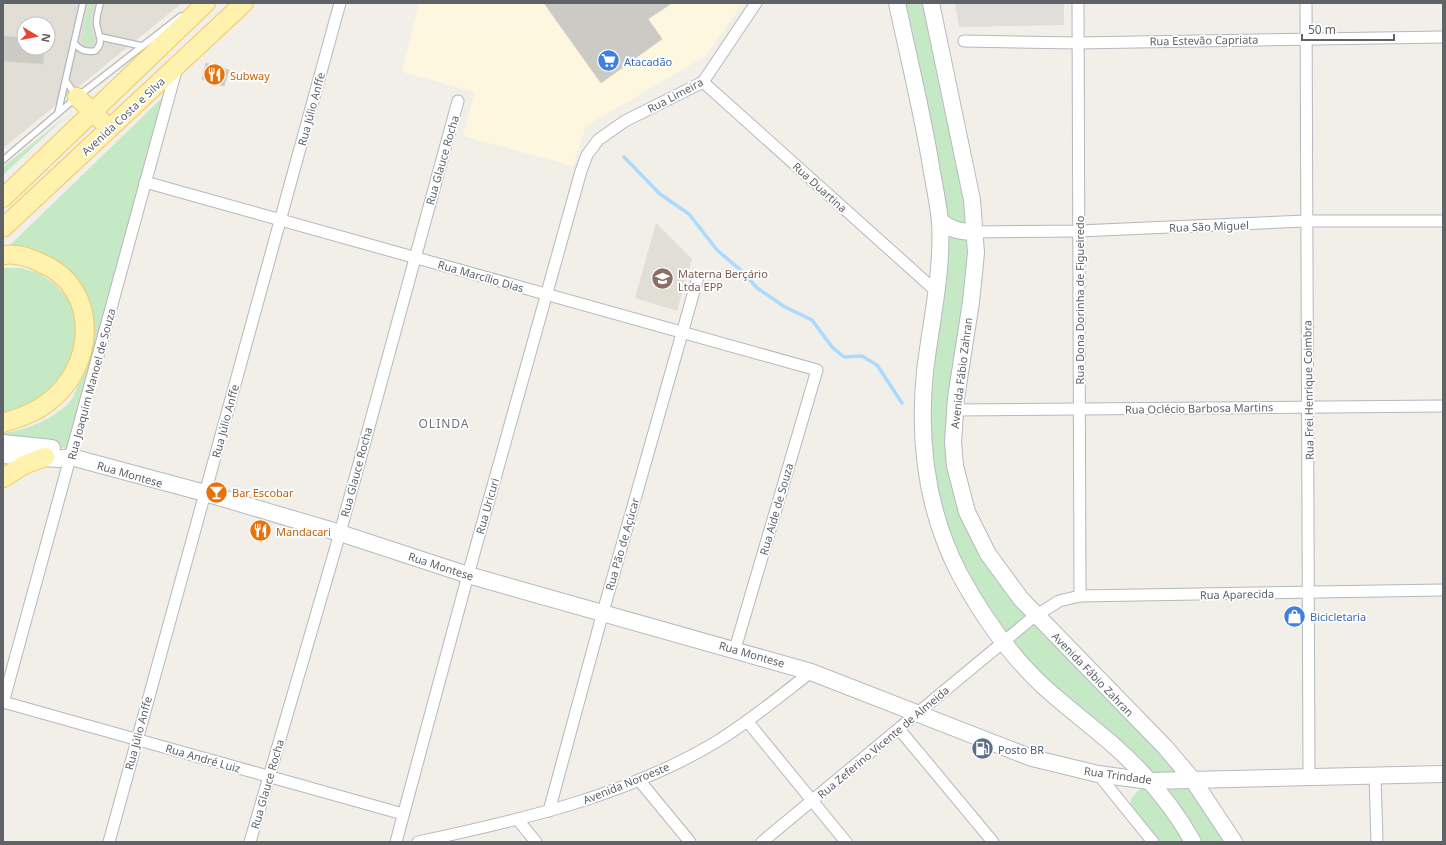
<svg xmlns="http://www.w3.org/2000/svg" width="1446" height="845" viewBox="0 0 1446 845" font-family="'Noto Sans',sans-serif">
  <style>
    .commercial { fill: #fef7e0 }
    .industrial { fill: #e0deda }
    .education { fill: #e1ded6; fill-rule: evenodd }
    .green { fill: #c5e8c5 }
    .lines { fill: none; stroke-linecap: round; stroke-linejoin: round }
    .stream { stroke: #aadaff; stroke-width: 3.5 }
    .building { fill: #cccac5; stroke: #d6d1c6 }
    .service-casing { stroke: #b5b8bc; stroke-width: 8 }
    .minor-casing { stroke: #b5b8bc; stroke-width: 13 }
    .secondary-casing { stroke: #b6babf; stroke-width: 18 }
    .primary-casing { stroke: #f2c960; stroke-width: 20 }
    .service { stroke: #fff; stroke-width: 5.5 }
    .minor { stroke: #fff; stroke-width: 11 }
    .secondary { stroke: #fff; stroke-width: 16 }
    .primary { stroke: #fff2af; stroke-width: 18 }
    .labels { text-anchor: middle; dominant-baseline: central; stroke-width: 3.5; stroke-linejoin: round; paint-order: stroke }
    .street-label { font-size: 11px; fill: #5f6368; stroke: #fff }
    .shop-label { font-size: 11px; fill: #366cbe; stroke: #fff; text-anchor: start }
    .food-label { font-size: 11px; fill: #c56008; stroke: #fff; text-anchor: start }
    .education-label { font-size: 11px; fill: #785e54; stroke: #fff; text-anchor: start }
    .service-label { font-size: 11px; fill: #4e5e75; stroke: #fff; text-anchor: start }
    .neighbourhood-label { font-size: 12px; letter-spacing: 1px; fill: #70757a; stroke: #fff }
  </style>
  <rect width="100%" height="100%" fill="#f1efe8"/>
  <!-- commercial -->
  <path class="commercial" d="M416 3H743L706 56 586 126 573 166 463 136 475 92 402 72 419 4Z"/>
  <!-- industrial -->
  <path class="industrial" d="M955 3H1064V25L959 27Z"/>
  <!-- education -->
  <g class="education">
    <path d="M3 3H182L3 148ZM24 24H48V48H24Z"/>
    <path d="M656 223 692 259 677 311 635 298Z"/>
  </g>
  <!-- green -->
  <g class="green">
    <path d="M89 3H94L90 25 95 42 89 45 83 43 82 39Z"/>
    <path d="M901 3H924L970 230 950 467 1028 614 1006 635 980 601 937 509 926 426 945 270Z"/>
    <path d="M164 96 68 449 34 441 3 440V433C24 431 53 419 68 404 72 400 75 393 77 388 100 349 101 286 56 261 40 252 24 251 6 249Z"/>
    <path d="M65 117 3 175V167Z"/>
    <path d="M3 268H22L38 273 54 283 69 300 78 319 79 338 67 373 41 400 3 414Z"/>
    <path d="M1034 620 1185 777H1151L1068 701 1010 641Z"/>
    <path d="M1189 782 1229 842H1198L1157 783Z"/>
    <path d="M1144 787H1150L1189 842H1157C1148 831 1128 816 1131 800 1132 795 1140 790 1144 787Z"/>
  </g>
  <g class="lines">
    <!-- stream -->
    <path class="stream" d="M624 157 660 194 689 214 717 250 743 272 757 288 785 307 812 320 832 347 844 357 862 356 877 365 902 403"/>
  </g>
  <!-- building -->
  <g class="building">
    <path d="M544 3H672L648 19 662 39 601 83Z"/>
    <path d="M3 36 24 38V48H44L43 64 3 61Z"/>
    <path d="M206 63 229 70 224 86 202 79Z"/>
  </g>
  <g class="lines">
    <defs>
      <g id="service">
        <path d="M101 37 142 46"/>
        <path d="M74 43C81 51 86 52 95 51 104 42 99 37 97 26 95 19 99 10 100 3"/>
        <path d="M66 81 76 96"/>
        <path d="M58 113 83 3"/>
        <path d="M3 160 77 97 181 16"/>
      </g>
      <g id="minor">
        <path d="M1078 3 1080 596"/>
        <path d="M1306 3C1305 261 1310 518 1309 776"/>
        <path d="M964 41 1078 43 1443 37"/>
        <path d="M703 82 937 292"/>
        <path d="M145 182 817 370 735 649"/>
        <path d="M975 232 1079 231 1305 221H1443"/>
        <path d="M955 410 1443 406"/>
        <path d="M3 702 403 814"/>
        <path d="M3 703 177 67"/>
        <path d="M747 721 846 842"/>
        <path d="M899 729 993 842"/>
        <path d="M1098 774 1153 842"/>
        <path d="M1375 775 1377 842"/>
        <path d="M639 780 690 842"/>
        <path d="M549 811 603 612 698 277"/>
        <path d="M518 820 536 842"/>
        <path d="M109 842 340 3"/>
        <path d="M250 842 340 533 458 101"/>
        <path d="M396 842 468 575 581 171 587 155 598 140 625 121 703 82 756 3"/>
        <path d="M418 842C520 820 624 797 716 742 749 722 780 696 811 672"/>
        <path d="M762 842 1031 619 1059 601 1080 596 1443 590"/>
      </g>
      <g id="secondary">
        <path d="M897 3C908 55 921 107 930 160 933 180 938 201 940 221 943 272 931 321 925 371 918 441 926 509 959 573 981 614 1009 654 1043 686 1065 706 1089 724 1112 744 1143 771 1173 806 1193 842"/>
        <path d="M931 3 972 200 976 253 971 302 956 398 953 442 955 466 967 512 988 554 1021 599 1165 747 1193 780 1234 842"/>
        <path d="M940 221C951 230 961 232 975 232"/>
        <path d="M3 443 52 448"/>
        <path d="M3 455 58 459 71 457 205 493 340 533 468 575 811 672 1032 758 1098 774 1149 781 1443 774"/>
      </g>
      <g id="primary">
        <path d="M77 97 102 121"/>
        <path d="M3 198 206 3"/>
        <path d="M3 228 244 3"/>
        <path d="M3 255C16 253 29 257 41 263 101 288 96 368 47 403 34 413 19 418 3 423"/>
        <path d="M3 478 24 465 45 457"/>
      </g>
    </defs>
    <!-- service casing -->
    <use href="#service" class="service-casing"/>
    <!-- minor casing -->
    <use href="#minor" class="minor-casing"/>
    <!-- secondary casing -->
    <use href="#secondary" class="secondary-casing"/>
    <!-- primary casing -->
    <use href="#primary" class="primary-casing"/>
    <!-- service -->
    <use href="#service" class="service"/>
    <!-- minor -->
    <use href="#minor" class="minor"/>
    <!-- secondary -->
    <use href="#secondary" class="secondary"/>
    <!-- primary -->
    <use href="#primary" class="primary"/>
  </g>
  <!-- icons -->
  <defs>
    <symbol id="supermarket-disc" viewBox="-11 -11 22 22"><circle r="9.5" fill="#3f7fe0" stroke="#fff"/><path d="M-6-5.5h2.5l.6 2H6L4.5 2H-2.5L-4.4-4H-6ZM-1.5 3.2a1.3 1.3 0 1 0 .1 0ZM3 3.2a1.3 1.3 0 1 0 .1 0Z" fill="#fff"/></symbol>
    <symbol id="restaurant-disc" viewBox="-11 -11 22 22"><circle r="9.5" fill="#e8710a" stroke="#fff"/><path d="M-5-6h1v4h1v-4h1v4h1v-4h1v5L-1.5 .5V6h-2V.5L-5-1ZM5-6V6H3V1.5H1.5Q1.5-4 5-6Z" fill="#fff"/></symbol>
    <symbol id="school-disc" viewBox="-11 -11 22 22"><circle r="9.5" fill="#8d6e63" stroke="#fff"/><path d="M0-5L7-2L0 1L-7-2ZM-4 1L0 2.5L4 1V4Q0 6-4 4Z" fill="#fff"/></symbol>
    <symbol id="bar-disc" viewBox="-11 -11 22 22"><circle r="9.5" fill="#e8710a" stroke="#fff"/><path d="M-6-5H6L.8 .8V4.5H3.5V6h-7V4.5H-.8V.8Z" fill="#fff"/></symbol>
    <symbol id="shop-disc" viewBox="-11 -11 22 22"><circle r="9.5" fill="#3f7fe0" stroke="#fff"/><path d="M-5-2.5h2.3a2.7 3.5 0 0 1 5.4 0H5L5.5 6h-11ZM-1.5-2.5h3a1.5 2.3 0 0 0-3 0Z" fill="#fff"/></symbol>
    <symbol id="fuel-disc" viewBox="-11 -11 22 22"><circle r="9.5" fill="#5c6f8a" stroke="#fff"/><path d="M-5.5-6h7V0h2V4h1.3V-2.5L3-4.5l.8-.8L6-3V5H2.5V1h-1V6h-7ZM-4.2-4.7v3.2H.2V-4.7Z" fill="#fff"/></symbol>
  </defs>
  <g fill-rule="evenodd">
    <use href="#supermarket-disc" x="596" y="48" width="25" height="25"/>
    <use href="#restaurant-disc" x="202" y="62" width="25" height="25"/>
    <use href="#school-disc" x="650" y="266" width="25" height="25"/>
    <use href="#bar-disc" x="204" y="480" width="25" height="25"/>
    <use href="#restaurant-disc" x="248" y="518" width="25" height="25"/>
    <use href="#shop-disc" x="1282" y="604" width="25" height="25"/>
    <use href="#fuel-disc" x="970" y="736" width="25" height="25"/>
  </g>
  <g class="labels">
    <!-- street labels -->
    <g class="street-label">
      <text transform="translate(1204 40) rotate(-1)">Rua Estevão Capriata</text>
      <text transform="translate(675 95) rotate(-28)">Rua Limeira</text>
      <text transform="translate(311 109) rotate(-75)">Rua Júlio Anffe</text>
      <text transform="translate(123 116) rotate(-43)">Avenida Costa e Silva</text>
      <text transform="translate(442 160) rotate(-74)">Rua Glauce Rocha</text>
      <text transform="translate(820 187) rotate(42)">Rua Duartina</text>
      <text transform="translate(1209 226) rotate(-2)">Rua São Miguel</text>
      <text transform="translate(481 276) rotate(16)">Rua Marcílio Dias</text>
      <text transform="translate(1079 300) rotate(-90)">Rua Dona Dorinha de Figueiredo</text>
      <text transform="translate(961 373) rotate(-83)">Avenida Fábio Zahran</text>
      <text transform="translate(91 384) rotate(-75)">Rua Joaquim Manoel de Souza</text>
      <text transform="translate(1308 390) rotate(-91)">Rua Frei Henrique Coimbra</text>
      <text transform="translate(1199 408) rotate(-1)">Rua Oclécio Barbosa Martins</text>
      <text transform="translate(225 421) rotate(-75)">Rua Júlio Anffe</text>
      <text transform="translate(356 472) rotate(-75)">Rua Glauce Rocha</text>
      <text transform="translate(130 474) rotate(16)">Rua Montese</text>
      <text transform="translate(487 506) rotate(-74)">Rua Uricuri</text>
      <text transform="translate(776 509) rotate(-74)">Rua Aide de Souza</text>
      <text transform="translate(622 544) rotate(-74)">Rua Pão de Açúcar</text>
      <text transform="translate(441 566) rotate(18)">Rua Montese</text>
      <text transform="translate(1237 594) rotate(-1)">Rua Aparecida</text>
      <text transform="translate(752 654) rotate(16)">Rua Montese</text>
      <text transform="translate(1093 674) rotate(46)">Avenida Fábio Zahran</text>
      <text transform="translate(138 733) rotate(-75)">Rua Júlio Anffe</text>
      <text transform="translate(883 742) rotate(-40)">Rua Zeferino Vicente de Almeida</text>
      <text transform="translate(203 758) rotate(16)">Rua André Luiz</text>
      <text transform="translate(1118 775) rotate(8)">Rua Trindade</text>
      <text transform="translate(626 783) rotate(-22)">Avenida Noroeste</text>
      <text transform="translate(267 784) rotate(-74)">Rua Glauce Rocha</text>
    </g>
    <!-- shop labels -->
    <g class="shop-label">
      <text x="624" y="61">Atacadão</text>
      <text x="1310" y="616">Bicicletaria</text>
    </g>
    <!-- food labels -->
    <g class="food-label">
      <text x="230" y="75">Subway</text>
      <text x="232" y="492">Bar Escobar</text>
      <text x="276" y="531">Mandacari</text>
    </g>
    <!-- education labels -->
    <g class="education-label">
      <text x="678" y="273">Materna Berçário<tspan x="678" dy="13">Ltda EPP</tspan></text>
    </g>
    <!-- service labels -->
    <g class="service-label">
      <text x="998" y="749">Posto BR</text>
    </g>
    <!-- neighbourhood labels -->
    <g class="neighbourhood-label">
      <text x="444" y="423">OLINDA</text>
    </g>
  </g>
  <!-- border -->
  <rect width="1446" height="845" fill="none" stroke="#5f6368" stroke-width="8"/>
  <!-- north arrow -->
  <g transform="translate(36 36) rotate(100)"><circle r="19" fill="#ffffff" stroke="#bfc1c3"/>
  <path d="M0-3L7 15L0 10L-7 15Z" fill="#ea4335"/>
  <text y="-6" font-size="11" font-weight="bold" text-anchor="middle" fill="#5f6368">N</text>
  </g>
  <!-- scale -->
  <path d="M1302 34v6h92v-6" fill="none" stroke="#5f6368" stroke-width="2"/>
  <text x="1308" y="34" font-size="12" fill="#5f6368" stroke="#ffffff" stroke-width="3" paint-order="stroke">50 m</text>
</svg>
